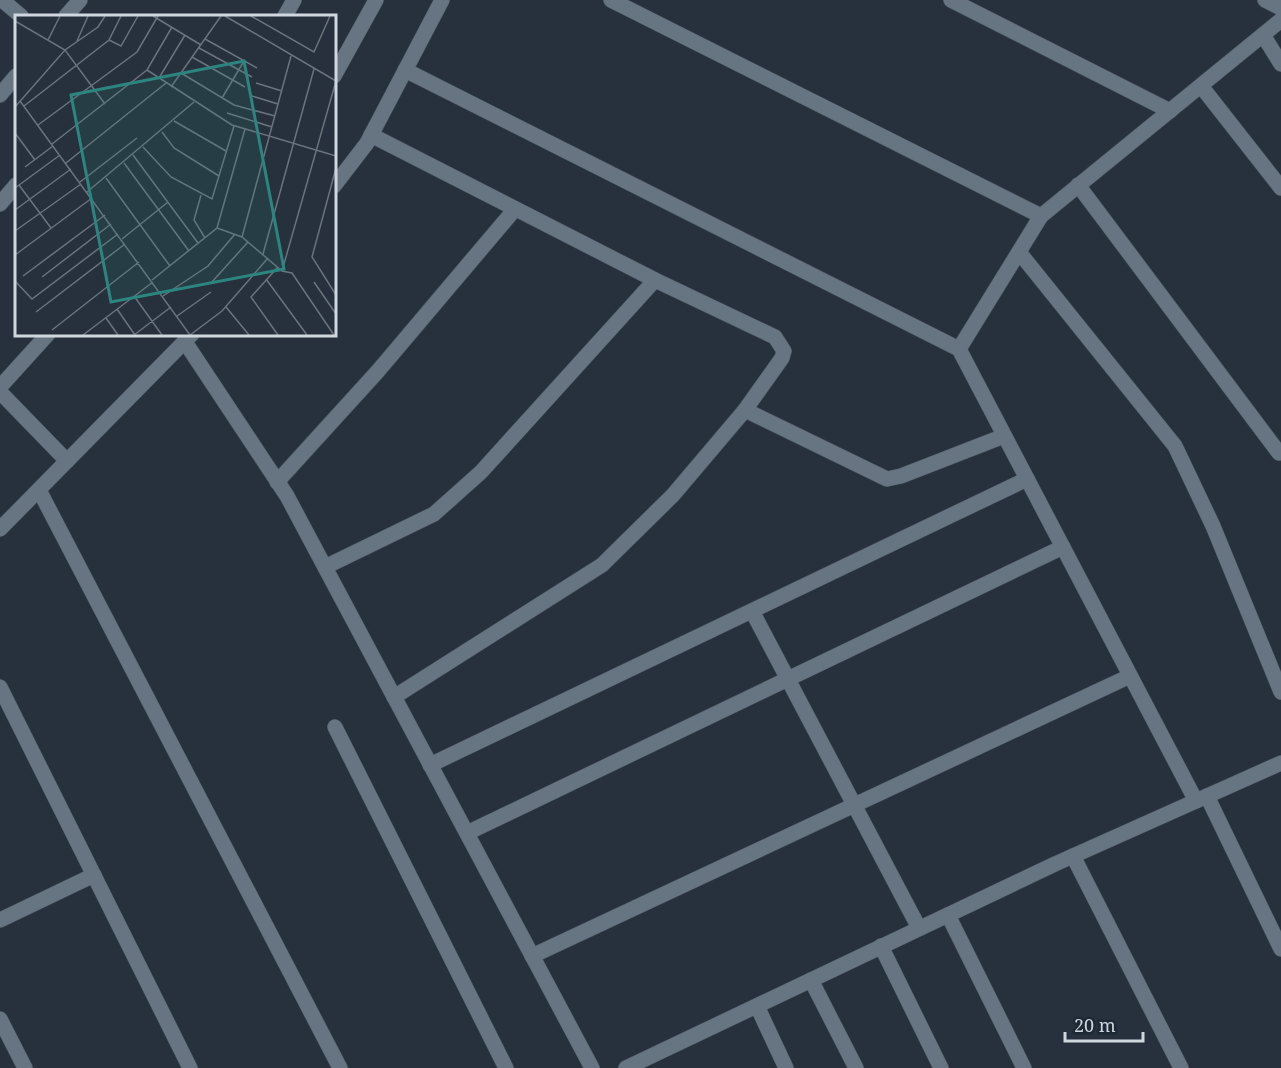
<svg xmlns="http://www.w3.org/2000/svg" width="1281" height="1068" viewBox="0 0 1281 1068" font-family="'Noto Serif',serif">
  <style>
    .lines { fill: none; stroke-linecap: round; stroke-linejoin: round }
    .minor-casing { stroke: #454e58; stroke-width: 16 }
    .minor { stroke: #677482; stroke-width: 15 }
    .inset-road { fill: none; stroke: #6a737e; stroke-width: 1.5 }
    .view { fill: #2c857f; fill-opacity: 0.15; stroke: #2c857f; stroke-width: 3 }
    .inset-edge { fill: none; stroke: #d0d7df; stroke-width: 3 }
  </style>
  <rect width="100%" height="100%" fill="#26313d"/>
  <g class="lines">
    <defs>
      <g id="minor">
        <path d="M2 0 21 16"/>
        <path d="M611 0 1041 216"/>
        <path d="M951 0 1170 111"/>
        <path d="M1265 0 1281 8"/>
        <path d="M66 16 80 0"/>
        <path d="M285 16 294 0"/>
        <path d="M1263 35 1281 64"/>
        <path d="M405 70 959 349 1196 801"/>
        <path d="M334 76 376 0"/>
        <path d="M1201 86 1281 188"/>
        <path d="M0 95 16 76"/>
        <path d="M371 135 655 280 775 337 784 351 782 358 745 410 673 495 602 565 394 697"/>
        <path d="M1078 185 1279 453"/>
        <path d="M334 186 367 143 442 0"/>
        <path d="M0 204 16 185"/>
        <path d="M1019 252 1175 446 1213 526 1281 692"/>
        <path d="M185 342 287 496 592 1068"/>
        <path d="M959 349 1041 216 1281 20"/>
        <path d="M0 387 48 334"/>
        <path d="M0 392 67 461"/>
        <path d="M745 410 887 479 901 476 1004 436"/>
        <path d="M277 482 378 371 515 209"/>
        <path d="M39 490 340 1068"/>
        <path d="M0 529 192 334"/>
        <path d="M325 567 434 514 481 472 655 280"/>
        <path d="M752 611 919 928"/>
        <path d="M0 687 190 1068"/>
        <path d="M335 727 506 1068"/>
        <path d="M430 765 1027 479"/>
        <path d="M1207 796 1281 949"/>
        <path d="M467 833 1063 547"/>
        <path d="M1073 856 1181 1068"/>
        <path d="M948 915 1024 1068"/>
        <path d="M0 920 94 875"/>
        <path d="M881 946 941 1068"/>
        <path d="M532 956 1130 676"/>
        <path d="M811 980 856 1068"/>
        <path d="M757 1006 786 1068"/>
        <path d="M0 1019 25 1068"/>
        <path d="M626 1068 1055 864 1281 763"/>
      </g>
    </defs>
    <!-- minor casing -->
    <use href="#minor" class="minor-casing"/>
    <!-- minor -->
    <use href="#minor" class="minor"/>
  </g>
  <!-- overview -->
  <g transform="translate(15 15)">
    <rect width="321" height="321" fill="#26313d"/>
    <path class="inset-road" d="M138 1 186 30M210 1 321 66M236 1 299 37 315 1M0 6 50 35 90 89M190 24 242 53M33 25 45 1M94 25 106 31 123 1M62 26 73 1M184 33 237 62M177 42 230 72M132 55 217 110 321 141M166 58 219 90 260 101M144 63 170 20M241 68 267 76M156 72 206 1M237 81 263 89M207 83 229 46M5 86 175 320 207 296 253 243M9 91 94 25 106 1M0 92 50 35 83 12 90 1M212 98 257 112M159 106 211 136M23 110 122 37 143 1M147 117 159 133 204 161M0 118 20 145M37 129 132 55 157 12M128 132 156 162 197 184 219 111M118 140 183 228M51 148 151 68M109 148 174 236M10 152 38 131M321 153 297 242 321 280M91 163 155 251M65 167 122 123M4 170 36 213M0 173 45 140M72 177 179 87M186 180 179 205 190 223M0 195 56 154M202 213 227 222 267 256 277 258 319 320M0 216 66 169M227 222 276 41M107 224 153 187M248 239 299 54M0 240 77 183M267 256 321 66M8 261 90 200M27 262 96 209M251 264 292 320M137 265 202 213 230 114M0 266 17 284 103 219M299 267 321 299M196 268 233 227M119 281 147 320M148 281 193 251 220 219M211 292 234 320M102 294 120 320M21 297 110 229M162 301 196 277M91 303 103 320M37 315 124 247M68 320 138 267M119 320 156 292M263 320 236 282 263 252"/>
    <path class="view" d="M229 46 269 254 96 287 56 80Z"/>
    <rect width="321" height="321" class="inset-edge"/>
  </g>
  <!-- scale -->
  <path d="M1065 1032v9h78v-9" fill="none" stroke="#d0d7df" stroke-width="3"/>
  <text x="1074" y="1032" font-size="18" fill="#d0d7df" stroke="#1c2833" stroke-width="4.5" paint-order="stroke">20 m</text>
</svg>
